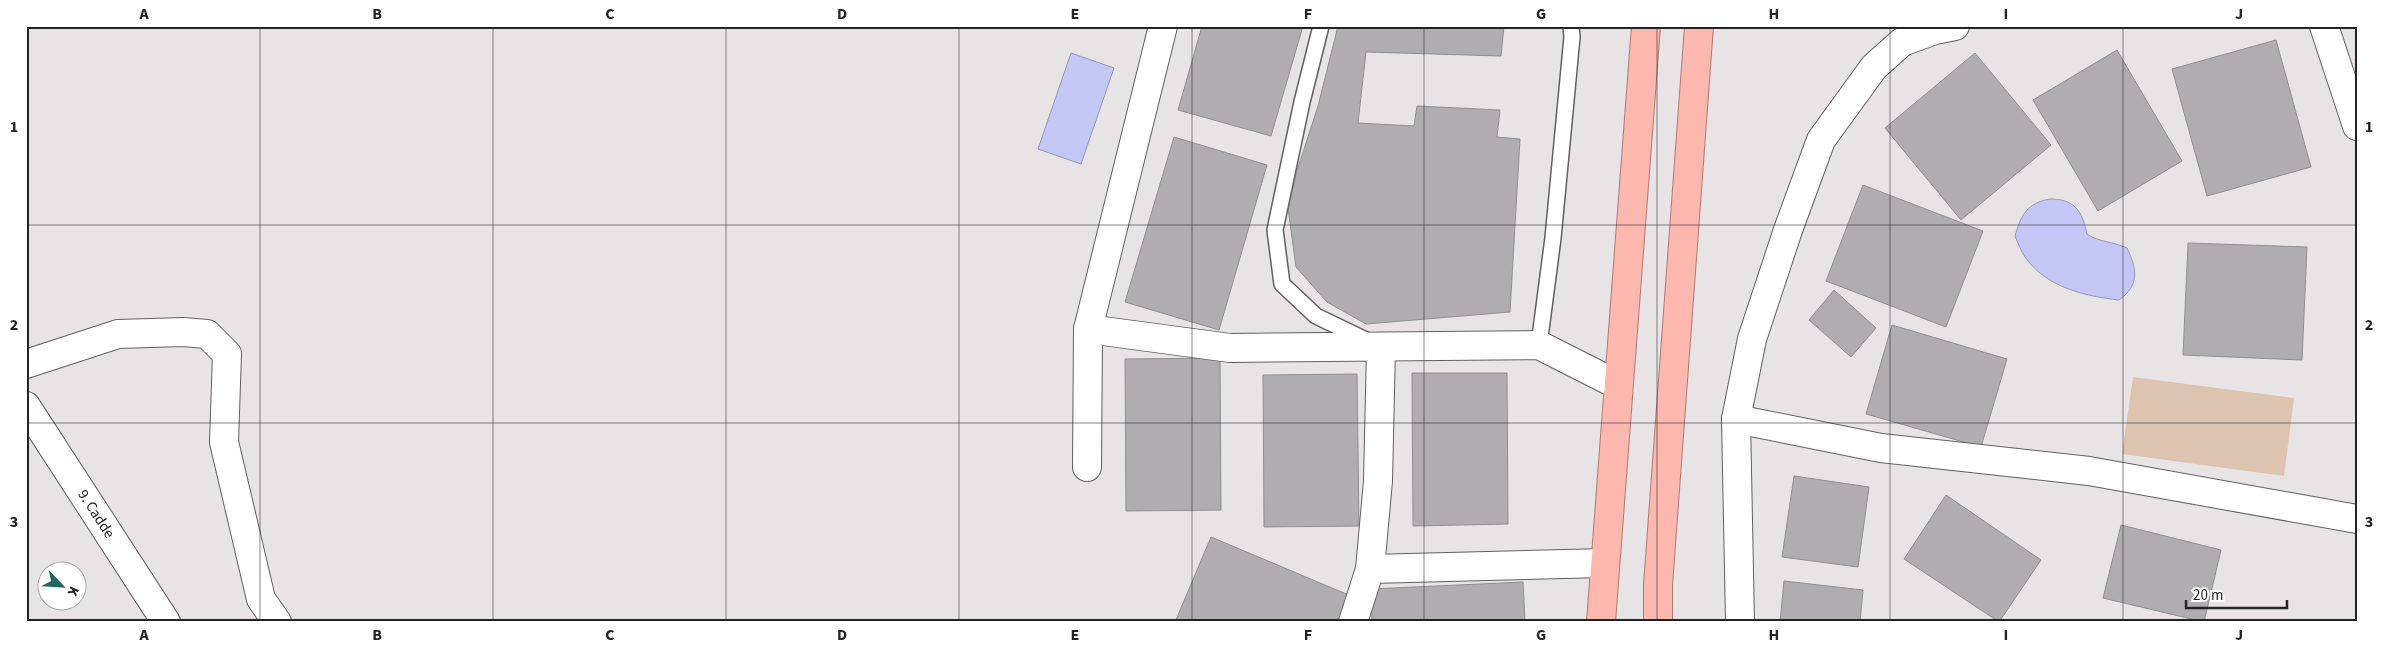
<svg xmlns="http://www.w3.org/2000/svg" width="2383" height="648" viewBox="0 0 2383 648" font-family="'Source Sans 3',sans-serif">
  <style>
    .green { fill: #dcc4b0 }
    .water { fill: #c4c7f5; stroke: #9496b6 }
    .building { fill: #afadb0; stroke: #908e91 }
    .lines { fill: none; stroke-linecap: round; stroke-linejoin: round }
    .service-casing { stroke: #625f60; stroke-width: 18 }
    .minor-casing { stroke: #625f60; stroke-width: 30 }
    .trunk-casing { stroke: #b07871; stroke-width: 30 }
    .service { stroke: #fff; stroke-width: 15 }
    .minor { stroke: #fff; stroke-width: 28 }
    .trunk { stroke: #fcb7ae; stroke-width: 28 }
    .grid { fill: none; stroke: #242324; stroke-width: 1; stroke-opacity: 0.55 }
    .labels { text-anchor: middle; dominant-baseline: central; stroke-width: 4; stroke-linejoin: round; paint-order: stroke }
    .street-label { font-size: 15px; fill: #242324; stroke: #fff }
    .neatline { fill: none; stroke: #242324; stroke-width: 2 }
    .grid-label { font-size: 16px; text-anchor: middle; font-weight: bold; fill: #242324 }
  </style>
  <rect width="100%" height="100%" fill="#e8e4e6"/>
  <!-- green -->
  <path class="green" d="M2133 377 2294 398 2284 476 2122 454Z"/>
  <!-- water -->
  <g class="water">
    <path d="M1071 53 1114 68 1081 164 1038 149Z"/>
    <path d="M2050 199C2075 199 2082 211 2087 234 2098 242 2115 242 2127 248 2137 269 2140 285 2119 300 2084 296 2046 287 2025 257 2021 251 2018 243 2015 236 2021 215 2027 203 2050 199Z"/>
  </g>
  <!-- building -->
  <g class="building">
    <path d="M1202 26H1303L1271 136 1178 110Z"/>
    <path d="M1338 26H1504L1501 56 1366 52 1358 123 1414 126 1417 106 1500 110 1497 137 1520 139 1510 312 1366 324 1327 302 1296 267 1288 208 1296 174 1318 106Z"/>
    <path d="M2276 40 2311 167 2207 196 2172 69Z"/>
    <path d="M2117 50 2182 161 2098 211 2033 100Z"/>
    <path d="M1975 53 2051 145 1961 220 1885 128Z"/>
    <path d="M1174 137 1267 165 1219 330 1125 302Z"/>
    <path d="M1863 185 1983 231 1946 327 1826 281Z"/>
    <path d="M2188 243 2307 247 2302 360 2183 355Z"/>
    <path d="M1834 290 1876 328 1851 357 1809 320Z"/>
    <path d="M1892 325 2007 359 1981 447 1866 414Z"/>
    <path d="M1220 358 1221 510 1126 511 1125 359Z"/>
    <path d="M1412 373H1507L1508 524 1413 526Z"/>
    <path d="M1357 374 1359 526 1264 527 1263 375Z"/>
    <path d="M1794 476 1869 487 1858 567 1782 557Z"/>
    <path d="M1946 495 2041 560 1999 622 1904 559Z"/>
    <path d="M2121 525 2221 550 2204 622 2103 598Z"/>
    <path d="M1211 537 1351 596 1340 622H1175Z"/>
    <path d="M1784 581 1863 590 1860 622H1780Z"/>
    <path d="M1523 582 1525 622H1372L1371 589Z"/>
  </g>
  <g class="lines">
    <defs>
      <g id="service">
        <path d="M1321 26 1302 102 1275 230 1282 284 1316 316 1368 341"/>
        <path d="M1539 345 1553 238 1572 37 1571 26"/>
      </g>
      <g id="minor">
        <path d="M2324 26 2357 126"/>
        <path d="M1088 329 1230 348 1539 345 1618 385"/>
        <path d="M26 364 118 334 183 332 207 334 227 354 224 442 261 599 277 622"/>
        <path d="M26 406 166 622"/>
        <path d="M1736 419 1881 448 2089 471 2357 519"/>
        <path d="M1087 467 1088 329 1163 26"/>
        <path d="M1370 569 1605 563"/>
        <path d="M1353 622 1370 569 1378 481 1381 348"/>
        <path d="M1740 622 1736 419 1752 339 1788 230 1821 140 1874 67 1902 42 1935 30 1955 26"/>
      </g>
      <g id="trunk">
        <path d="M1601 622 1646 26"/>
        <path d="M1658 622V585L1699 26"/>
      </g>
    </defs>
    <!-- service casing -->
    <use href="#service" class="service-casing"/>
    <!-- minor casing -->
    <use href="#minor" class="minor-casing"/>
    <!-- trunk casing -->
    <use href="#trunk" class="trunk-casing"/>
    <!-- service -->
    <use href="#service" class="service"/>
    <!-- minor -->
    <use href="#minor" class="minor"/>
    <!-- trunk -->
    <use href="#trunk" class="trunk"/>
  </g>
  <!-- grid -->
  <path class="grid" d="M260 26V622M493 26V622M726 26V622M959 26V622M1192 26V622M1424 26V622M1657 26V622M1890 26V622M2123 26V622M26 225H2357M26 423H2357"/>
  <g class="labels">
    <!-- street labels -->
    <g class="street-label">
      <text transform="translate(96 514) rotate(57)">9. Cadde</text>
    </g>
  </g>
  <!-- border -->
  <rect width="2383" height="648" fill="none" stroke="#ffffff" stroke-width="55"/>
  <!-- north arrow -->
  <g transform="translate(62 586) rotate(115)"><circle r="24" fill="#ffffff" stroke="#a7a7a7"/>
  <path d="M0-4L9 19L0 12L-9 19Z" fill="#22675a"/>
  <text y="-8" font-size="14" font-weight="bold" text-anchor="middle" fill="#242324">K</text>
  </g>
  <!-- scale -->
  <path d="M2186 600v8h101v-8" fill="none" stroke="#242324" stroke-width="2.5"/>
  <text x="2193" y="600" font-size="15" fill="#242324" stroke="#ffffff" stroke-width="4" paint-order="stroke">20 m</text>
  <rect x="28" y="28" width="2328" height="592" class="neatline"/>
  <g class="grid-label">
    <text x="144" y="19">A</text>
    <text x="377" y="19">B</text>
    <text x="610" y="19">C</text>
    <text x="842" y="19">D</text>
    <text x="1075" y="19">E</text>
    <text x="1308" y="19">F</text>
    <text x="1541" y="19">G</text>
    <text x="1774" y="19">H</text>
    <text x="2006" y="19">I</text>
    <text x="2239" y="19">J</text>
    <text x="14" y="132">1</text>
    <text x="2369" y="132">1</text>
    <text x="14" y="330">2</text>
    <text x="2369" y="330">2</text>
    <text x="14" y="527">3</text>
    <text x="2369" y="527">3</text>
    <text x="144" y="640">A</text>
    <text x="377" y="640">B</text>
    <text x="610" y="640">C</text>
    <text x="842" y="640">D</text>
    <text x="1075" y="640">E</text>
    <text x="1308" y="640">F</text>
    <text x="1541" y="640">G</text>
    <text x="1774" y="640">H</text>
    <text x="2006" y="640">I</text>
    <text x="2239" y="640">J</text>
  </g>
</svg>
